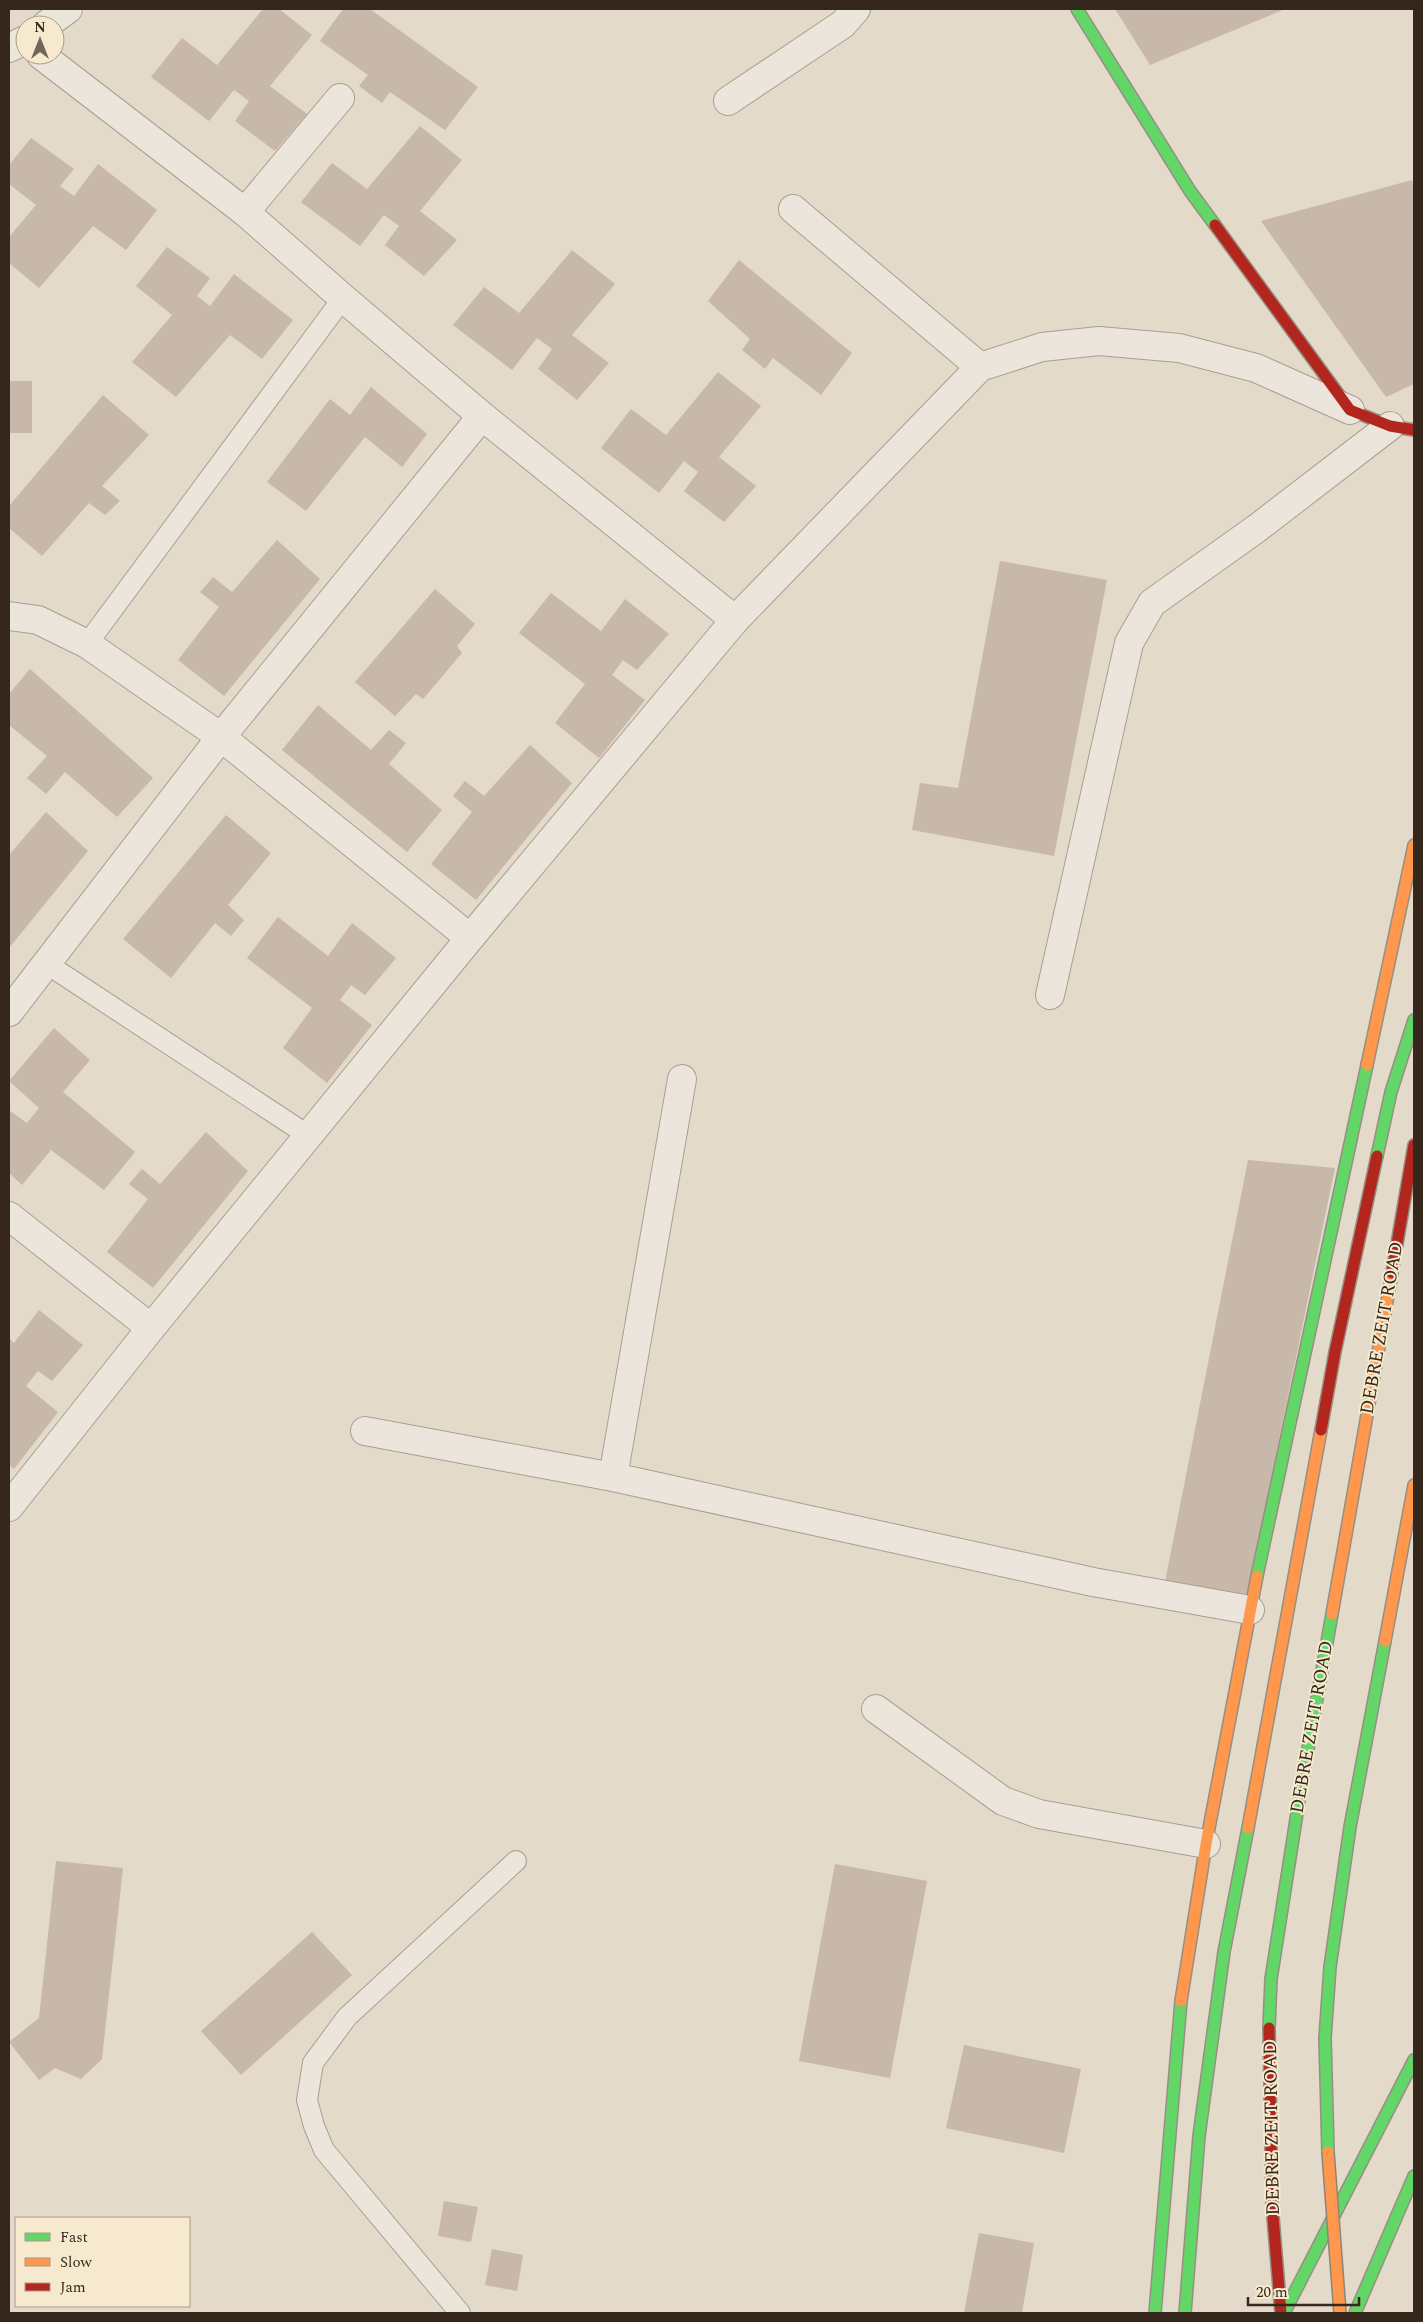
<svg xmlns="http://www.w3.org/2000/svg" width="1423" height="2322" viewBox="0 0 1423 2322" font-family="Spectral,serif">
  <style>
    .building { fill: #c7b8aa }
    .lines { fill: none; stroke-linecap: round; stroke-linejoin: round }
    .lane-casing { stroke: #a89f93; stroke-width: 22 }
    .street-casing { stroke: #a89f93; stroke-width: 30 }
    .fast-casing { stroke: #978f83; stroke-width: 14 }
    .slow-casing { stroke: #978f83; stroke-width: 14 }
    .jam-casing { stroke: #978f83; stroke-width: 14 }
    .lane { stroke: #ebe5db; stroke-width: 20 }
    .street { stroke: #ebe5db; stroke-width: 28 }
    .fast { stroke: #63d668; stroke-width: 11 }
    .slow { stroke: #ff974d; stroke-width: 11 }
    .jam { stroke: #b3261e; stroke-width: 11 }
    .tram { stroke: #aaa49c; stroke-width: 1 }
    .slow-bridge-casing { stroke: #8d8579; stroke-width: 14; stroke-linecap: butt }
    .slow-bridge { stroke: #ff974d; stroke-width: 11 }
    .labels { text-anchor: middle; dominant-baseline: central; stroke-width: 4; stroke-linejoin: round; paint-order: stroke }
    .street-label { font-size: 19px; fill: #36271c; stroke: #f6e9ce }
  </style>
  <rect width="100%" height="100%" fill="#e3dac9"/>
  <!-- building -->
  <g class="building">
    <path d="M263 9H279L312 35 270 86 307 114 275 151 235 121 249 101 234 90 209 121 151 77 182 38 217 65Z"/>
    <path d="M343 9H370L478 87 445 130 390 92 382 103 359 86 368 75 320 41Z"/>
    <path d="M1115 9H1285L1150 65Z"/>
    <path d="M420 126 462 160 420 211 457 240 424 276 385 245 399 226 384 215 360 246 301 202 332 163 367 189Z"/>
    <path d="M31 138 74 169 60 186 74 196 98 164 157 210 126 250 93 226 39 288 9 263V237L36 205 9 184V165Z"/>
    <path d="M1412 180 1414 185V384L1386 397 1261 221Z"/>
    <path d="M167 247 210 278 197 296 210 306 234 274 293 320 262 359 230 335 176 397 132 362 172 315 136 286Z"/>
    <path d="M572 250 615 284 572 335 609 363 577 400 538 369 552 349 537 338 512 370 453 325 484 287 519 313Z"/>
    <path d="M739 260 852 353 821 395 773 358 765 369 742 350 750 339 708 301Z"/>
    <path d="M718 372 761 406 719 457 756 486 724 522 684 491 698 472 684 461 659 493 601 448 631 409 666 435Z"/>
    <rect x="9" y="381" width="23" height="52"/>
    <path d="M371 387 427 434 402 467 365 437 306 511 267 482 330 399 350 415Z"/>
    <path d="M103 395 149 435 102 486 120 501 105 515 89 503 42 556 9 528V506Z"/>
    <path d="M277 540 320 579 224 696 178 660 219 607 200 592 213 577 232 592Z"/>
    <path d="M1000 561 1107 580 1054 856 912 830 920 783 958 788Z"/>
    <path d="M435 589 475 624 457 646 462 653 423 699 416 694 395 716 355 682Z"/>
    <path d="M551 593 601 631 625 599 669 634 637 670 623 660 612 675 645 700 599 758 555 723 585 684 519 633Z"/>
    <path d="M30 669 153 778 117 817 65 772 46 794 27 778 47 756 9 725V694Z"/>
    <path d="M318 705 371 750 389 730 406 743 389 764 442 810 407 852 282 750Z"/>
    <path d="M530 745 572 783 476 900 431 864 472 812 453 796 465 781 484 796Z"/>
    <path d="M46 812 88 851 9 948V855Z"/>
    <path d="M226 815 271 853 228 905 244 920 231 936 215 923 171 978 123 939Z"/>
    <path d="M278 917 328 956 352 923 396 958 365 995 351 985 340 1000 372 1025 327 1083 283 1048 312 1008 247 958Z"/>
    <path d="M54 1028 90 1060 63 1092 135 1152 104 1190 51 1150 22 1185 9 1173V1113L10 1111 27 1123 39 1108 9 1081Z"/>
    <path d="M206 1132 248 1171 153 1288 107 1252 148 1199 129 1184 142 1169 160 1184Z"/>
    <path d="M1248 1160 1335 1168 1247 1595 1165 1582Z"/>
    <path d="M39 1310 83 1345 52 1381 38 1371 26 1386 58 1412 14 1469 9 1465V1338L14 1343Z"/>
    <path d="M56 1861 123 1868 102 2059 81 2079 55 2068 39 2080 9 2042 39 2018Z"/>
    <path d="M835 1864 927 1881 890 2078 799 2061Z"/>
    <path d="M312 1932 352 1975 241 2075 201 2031Z"/>
    <path d="M964 2045 1081 2069 1064 2153 946 2128Z"/>
    <path d="M444 2201 478 2207 471 2242 438 2236Z"/>
    <path d="M979 2233 1034 2243 1022 2313H964Z"/>
    <path d="M492 2249 523 2255 517 2291 485 2285Z"/>
  </g>
  <g class="lines">
    <defs>
      <g id="lane">
        <path d="M87 644 343 298"/>
        <path d="M47 964 309 1136"/>
        <path d="M460 2313 324 2150 314 2126 307 2100 313 2063 347 2017 516 1861"/>
      </g>
      <g id="street">
        <path d="M46 25 68 9"/>
        <path d="M9 48 25 40"/>
        <path d="M41 55 245 212 343 298 482 416 735 620"/>
        <path d="M728 101 843 24 856 9"/>
        <path d="M793 209 980 367"/>
        <path d="M245 212 340 98"/>
        <path d="M9 616 38 620 87 644 221 737 470 938"/>
        <path d="M1050 995 1129 643 1152 603 1256 529 1390 426"/>
        <path d="M9 1012 221 737 482 416"/>
        <path d="M9 1216 151 1328"/>
        <path d="M365 1431 613 1477 1093 1582 1250 1610"/>
        <path d="M613 1477 682 1079"/>
        <path d="M9 1507 151 1328 470 938 735 620 980 367 1042 347 1099 341 1179 348 1256 368 1350 410"/>
        <path d="M876 1709 1003 1801 1039 1814 1206 1844"/>
      </g>
      <g id="fast">
        <path d="M1077 9 1190 191 1215 225"/>
        <path d="M1377 1156 1391 1092 1414 1020"/>
        <path d="M1257 1576 1367 1065"/>
        <path d="M1269 2028 1271 1979 1300 1794 1332 1614"/>
        <path d="M1328 2152 1325 2038 1330 1967 1350 1827 1385 1641"/>
        <path d="M1155 2313 1181 2001"/>
        <path d="M1185 2313 1199 2136 1224 1952 1248 1828"/>
        <path d="M1284 2313 1414 2060"/>
        <path d="M1355 2313 1414 2176"/>
      </g>
      <g id="slow">
        <path d="M1367 1065 1414 845"/>
        <path d="M1332 1614 1392 1273"/>
        <path d="M1385 1641 1414 1485"/>
        <path d="M1248 1828 1321 1430"/>
        <path d="M1181 2001 1206 1844 1257 1576"/>
      </g>
      <g id="jam">
        <path d="M1215 225 1350 410 1390 426 1414 430"/>
        <path d="M1392 1273 1414 1145"/>
        <path d="M1321 1430 1335 1352 1377 1156"/>
        <path d="M1269 2028 1272 2205 1281 2313"/>
      </g>
    </defs>
    <!-- lane casing -->
    <use href="#lane" class="lane-casing"/>
    <!-- street casing -->
    <use href="#street" class="street-casing"/>
    <!-- fast casing -->
    <use href="#fast" class="fast-casing"/>
    <!-- slow casing -->
    <use href="#slow" class="slow-casing"/>
    <!-- jam casing -->
    <use href="#jam" class="jam-casing"/>
    <!-- lane -->
    <use href="#lane" class="lane"/>
    <!-- street -->
    <use href="#street" class="street"/>
    <!-- fast -->
    <use href="#fast" class="fast"/>
    <!-- slow -->
    <use href="#slow" class="slow"/>
    <!-- jam -->
    <use href="#jam" class="jam"/>
    <!-- tram -->
    <path class="tram" d="M1413 2313 1414 2310"/>
    <defs>
      <path id="slow-bridge" d="M1328 2152 1340 2313"/>
    </defs>
    <!-- slow-bridge casing -->
    <use href="#slow-bridge" class="slow-bridge-casing"/>
    <!-- slow-bridge -->
    <use href="#slow-bridge" class="slow-bridge"/>
  </g>
  <g class="labels">
    <!-- street labels -->
    <g class="street-label">
      <text transform="translate(1382 1328) rotate(-80)">DEBRE ZEIT ROAD</text>
      <text transform="translate(1312 1727) rotate(-80)">DEBRE ZEIT ROAD</text>
      <text transform="translate(1272 2128) rotate(-91)">DEBRE ZEIT ROAD</text>
    </g>
  </g>
  <!-- border -->
  <rect width="1423" height="2322" fill="none" stroke="#36271c" stroke-width="20"/>
  <!-- legend -->
  <rect x="15" y="2217" width="175" height="90" fill="#f6e9ce" stroke="#a99b87"/>
  <rect x="25" y="2233" width="25" height="8" fill="#63d668" stroke="#a99b87"/>
  <text x="60" y="2242" font-size="15" fill="#36271c">Fast</text>
  <rect x="25" y="2258" width="25" height="8" fill="#ff974d" stroke="#a99b87"/>
  <text x="60" y="2267" font-size="15" fill="#36271c">Slow</text>
  <rect x="25" y="2283" width="25" height="8" fill="#b3261e" stroke="#a99b87"/>
  <text x="60" y="2292" font-size="15" fill="#36271c">Jam</text>
  <!-- north arrow -->
  <g transform="translate(40 40)"><circle r="24" fill="#f6e9ce" stroke="#a99b87"/>
  <path d="M0-4L9 19L0 12L-9 19Z" fill="#736659"/>
  <text y="-8" font-size="14" font-weight="bold" text-anchor="middle" fill="#36271c">N</text>
  </g>
  <!-- scale -->
  <path d="M1248 2297v8h111v-8" fill="none" stroke="#36271c" stroke-width="2.5"/>
  <text x="1256" y="2297" font-size="15" fill="#36271c" stroke="#f6e9ce" stroke-width="4" paint-order="stroke">20 m</text>
</svg>
